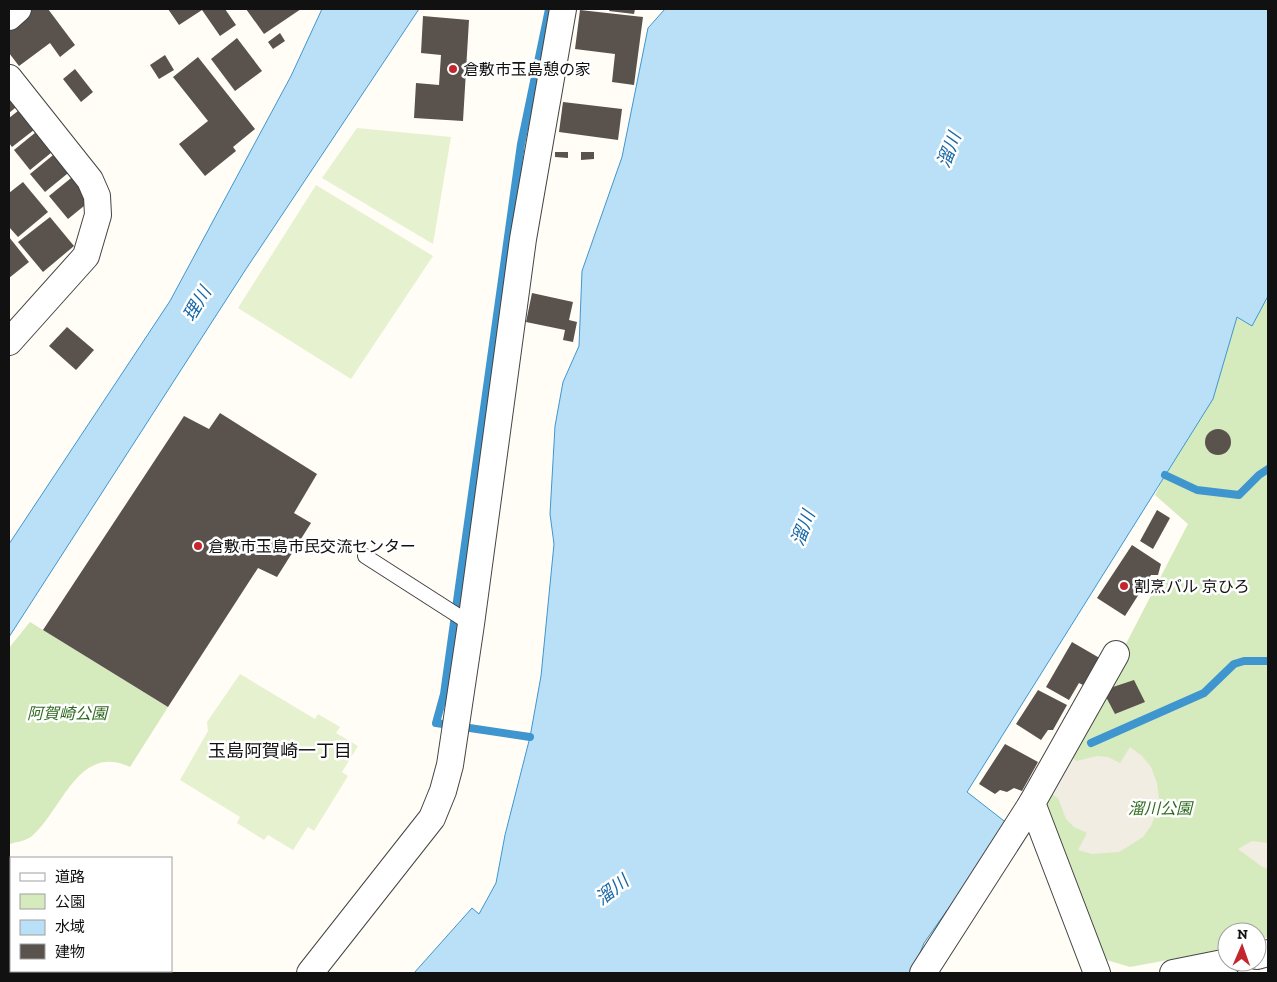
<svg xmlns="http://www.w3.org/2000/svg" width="1277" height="982" viewBox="0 0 1277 982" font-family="'Zilla Slab','Noto Sans JP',serif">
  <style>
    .green { fill: #d5ebbd }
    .pitch { fill: #e6f2cf }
    .plaza { fill: #f1ede2 }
    .water { fill: #b9e0f7; stroke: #3f96cf }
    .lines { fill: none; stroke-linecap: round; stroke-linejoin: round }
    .stream { stroke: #3f96cf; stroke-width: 8 }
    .building { fill: #5a524d }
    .service-casing { stroke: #444; stroke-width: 16 }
    .minor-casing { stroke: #444; stroke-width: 28 }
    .service { stroke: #fff; stroke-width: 14 }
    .minor { stroke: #fff; stroke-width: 26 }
    .poi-dot { fill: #c4262e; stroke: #fff; stroke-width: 2 }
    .labels { text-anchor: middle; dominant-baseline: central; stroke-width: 5; stroke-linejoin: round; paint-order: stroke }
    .poi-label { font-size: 16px; fill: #111; stroke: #fff; text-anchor: start }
    .park-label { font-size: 16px; font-style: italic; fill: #2f6b1f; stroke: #fff }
    .water-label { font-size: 18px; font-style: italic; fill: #1768a6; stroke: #fff }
    .neighbourhood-label { font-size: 18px; fill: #111; stroke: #fff }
  </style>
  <rect width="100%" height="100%" fill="#fffdf5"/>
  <!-- green -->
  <g class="green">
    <path d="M1268 296V937L1257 941V932H1227V949L1130 967 1100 958 1043 804 1188 524 1155 495 1165 475 1213 399 1237 317 1252 326Z"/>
    <path d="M30 622 168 707 130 767C78 743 63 809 32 836 26 841 16 842 10 844L9 648Z"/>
  </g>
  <!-- pitch -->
  <g class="pitch">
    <path d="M357 128 451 137 433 244 322 178Z"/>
    <path d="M316 185 433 256 351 379 238 308Z"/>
    <path d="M240 674 315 719 318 714 340 727 336 733 358 746 342 772 348 776 314 831 308 827 293 850 268 835 264 840 237 823 240 817 180 780 208 731 207 722Z"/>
  </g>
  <!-- plaza -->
  <g class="plaza">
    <path d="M1130 747 1142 756 1151 767 1157 783 1159 798 1156 813 1151 826 1143 837 1119 852 1092 854 1078 850 1087 833 1074 827 1066 819 1058 798 1044 789 1066 755 1077 761 1097 756 1108 757 1120 763Z"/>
    <path d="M1252 841 1268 843V869L1261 866 1238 849Z"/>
  </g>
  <!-- water -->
  <g class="water">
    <path d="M322 9H419L246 269 9 637V544L170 301 291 76Z"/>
    <path d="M665 9H1268V296L1252 326 1237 317 1213 399 967 792 1008 824 924 943 912 973H414L472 908 479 914 496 883 505 835 530 737 541 676 554 544 550 514 555 426 563 382 579 346 582 271 622 157 648 28Z"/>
  </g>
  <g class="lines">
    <!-- stream -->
    <g class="stream">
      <path d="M1165 475 1197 490 1239 495 1259 475 1268 469"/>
      <path d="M530 737 436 723 444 694 521 144 549 9"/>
      <path d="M1091 743 1204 693 1234 664 1244 661H1268"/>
    </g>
  </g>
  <!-- building -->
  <g class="building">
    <path d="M31 9H48L75 45 60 57 50 43 19 66 9 53V25Z"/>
    <path d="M168 9H225L236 25 220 36 202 10 179 25Z"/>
    <path d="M246 9H301L264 34Z"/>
    <path d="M610 9H635L634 14 609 11Z"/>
    <path d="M580 10 643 17 634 85 612 82 615 54 575 49Z"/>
    <path d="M423 16 469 20 463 121 414 118 416 83 439 85 441 55 421 53Z"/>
    <path d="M280 33 285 41 273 49 268 42Z"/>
    <path d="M237 38 262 71 235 91 211 59Z"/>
    <path d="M165 55 174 70 159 79 150 65Z"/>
    <path d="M198 57 255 129 233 147 236 151 205 176 179 144 208 121 173 77Z"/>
    <path d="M75 69 93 92 81 102 63 79Z"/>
    <path d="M9 88 21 103 9 113Z"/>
    <path d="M563 102 622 109 618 140 559 132Z"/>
    <path d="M23 107 39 126 12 147 9 143V118Z"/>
    <path d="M41 128 57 148 30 170 14 150Z"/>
    <path d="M58 151 73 169 45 192 30 174Z"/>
    <path d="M555 152H568V158L555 157Z"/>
    <path d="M581 152H594V159L581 160Z"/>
    <path d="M76 174 95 197 68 219 49 196Z"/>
    <path d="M23 182 48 212 18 237 9 227V193Z"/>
    <path d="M50 217 74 246 43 272 18 242Z"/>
    <path d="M9 237 29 262 9 278Z"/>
    <path d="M532 293 573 302 569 320 577 322 573 342 563 340 565 330 526 322Z"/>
    <path d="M67 327 94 350 76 370 49 346Z"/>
    <path d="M220 413 317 474 294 513 311 523 277 577 258 568 168 707 43 630 184 416 209 429Z"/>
    <circle cx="1218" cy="442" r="13"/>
    <path d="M1157 510 1170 518 1153 549 1140 541Z"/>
    <path d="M1132 545 1161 564 1158 575H1151L1125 616 1097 598Z"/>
    <path d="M1072 642 1103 660 1087 687 1079 683 1069 700 1046 687Z"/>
    <path d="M1134 680 1145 702 1115 714 1105 695H1109L1110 688Z"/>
    <path d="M1038 690 1067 705 1053 730H1048L1041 740 1016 724Z"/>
    <path d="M1005 744 1038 762 1022 791 1014 788 1007 792 1000 790 995 794 979 784Z"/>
  </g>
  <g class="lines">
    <defs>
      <path id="service" d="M365 556 471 624"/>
      <g id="minor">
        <path d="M9 17 18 9"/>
        <path d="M9 78 90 180 97 196 98 215 86 256 9 342"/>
        <path d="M9 903 11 900"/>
        <path d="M1257 956 1268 953"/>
        <path d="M128 971 131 973"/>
        <path d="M310 973 432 818 443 791 450 765 471 624 523 239 563 9"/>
        <path d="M923 973 1032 803"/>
        <path d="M1097 973 1032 803 1116 654"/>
        <path d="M1173 973 1228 962"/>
      </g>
    </defs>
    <!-- service casing -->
    <use href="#service" class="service-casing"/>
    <!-- minor casing -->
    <use href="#minor" class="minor-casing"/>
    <!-- service -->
    <use href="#service" class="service"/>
    <!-- minor -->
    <use href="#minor" class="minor"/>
  </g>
  <!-- markers -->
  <g class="poi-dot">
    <circle cx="453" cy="69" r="5"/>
    <circle cx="198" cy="546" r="5"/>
    <circle cx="1124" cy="586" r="5"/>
  </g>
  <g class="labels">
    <!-- poi labels -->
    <g class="poi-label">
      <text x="463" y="69">倉敷市玉島憩の家</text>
      <text x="208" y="546">倉敷市玉島市民交流センター</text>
      <text x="1134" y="586">割烹バル 京ひろ</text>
    </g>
    <!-- park labels -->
    <g class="park-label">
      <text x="67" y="713">阿賀崎公園</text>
      <text x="1160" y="808">溜川公園</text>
    </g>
    <!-- water labels -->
    <g class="water-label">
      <text transform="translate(949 150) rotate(-69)">溜川</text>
      <text transform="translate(197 304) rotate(-59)">理川</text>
      <text transform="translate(803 528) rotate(-69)">溜川</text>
      <text transform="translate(612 890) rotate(-38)">溜川</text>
    </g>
    <!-- neighbourhood labels -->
    <g class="neighbourhood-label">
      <text x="280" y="751">玉島阿賀崎一丁目</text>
    </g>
  </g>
  <!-- border -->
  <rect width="1277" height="982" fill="none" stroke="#111111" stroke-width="20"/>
  <!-- legend -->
  <rect x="10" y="857" width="162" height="115" fill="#ffffff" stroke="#a0a0a0"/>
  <rect x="20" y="873" width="25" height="8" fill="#ffffff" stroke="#a0a0a0"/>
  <text x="55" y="882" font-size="15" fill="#111111">道路</text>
  <rect x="20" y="894" width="25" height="15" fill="#d5ebbd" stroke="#a0a0a0"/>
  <text x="55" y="907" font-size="15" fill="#111111">公園</text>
  <rect x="20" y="920" width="25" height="15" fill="#b9e0f7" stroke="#a0a0a0"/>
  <text x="55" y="932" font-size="15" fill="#111111">水域</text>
  <rect x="20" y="944" width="25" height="15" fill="#5a524d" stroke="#a0a0a0"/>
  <text x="55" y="957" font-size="15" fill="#111111">建物</text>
  <!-- north arrow -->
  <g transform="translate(1242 947) rotate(2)"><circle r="24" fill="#ffffff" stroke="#a0a0a0"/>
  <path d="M0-4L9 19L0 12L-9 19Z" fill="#c4262e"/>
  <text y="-8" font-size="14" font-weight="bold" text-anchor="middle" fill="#111111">N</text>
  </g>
</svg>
